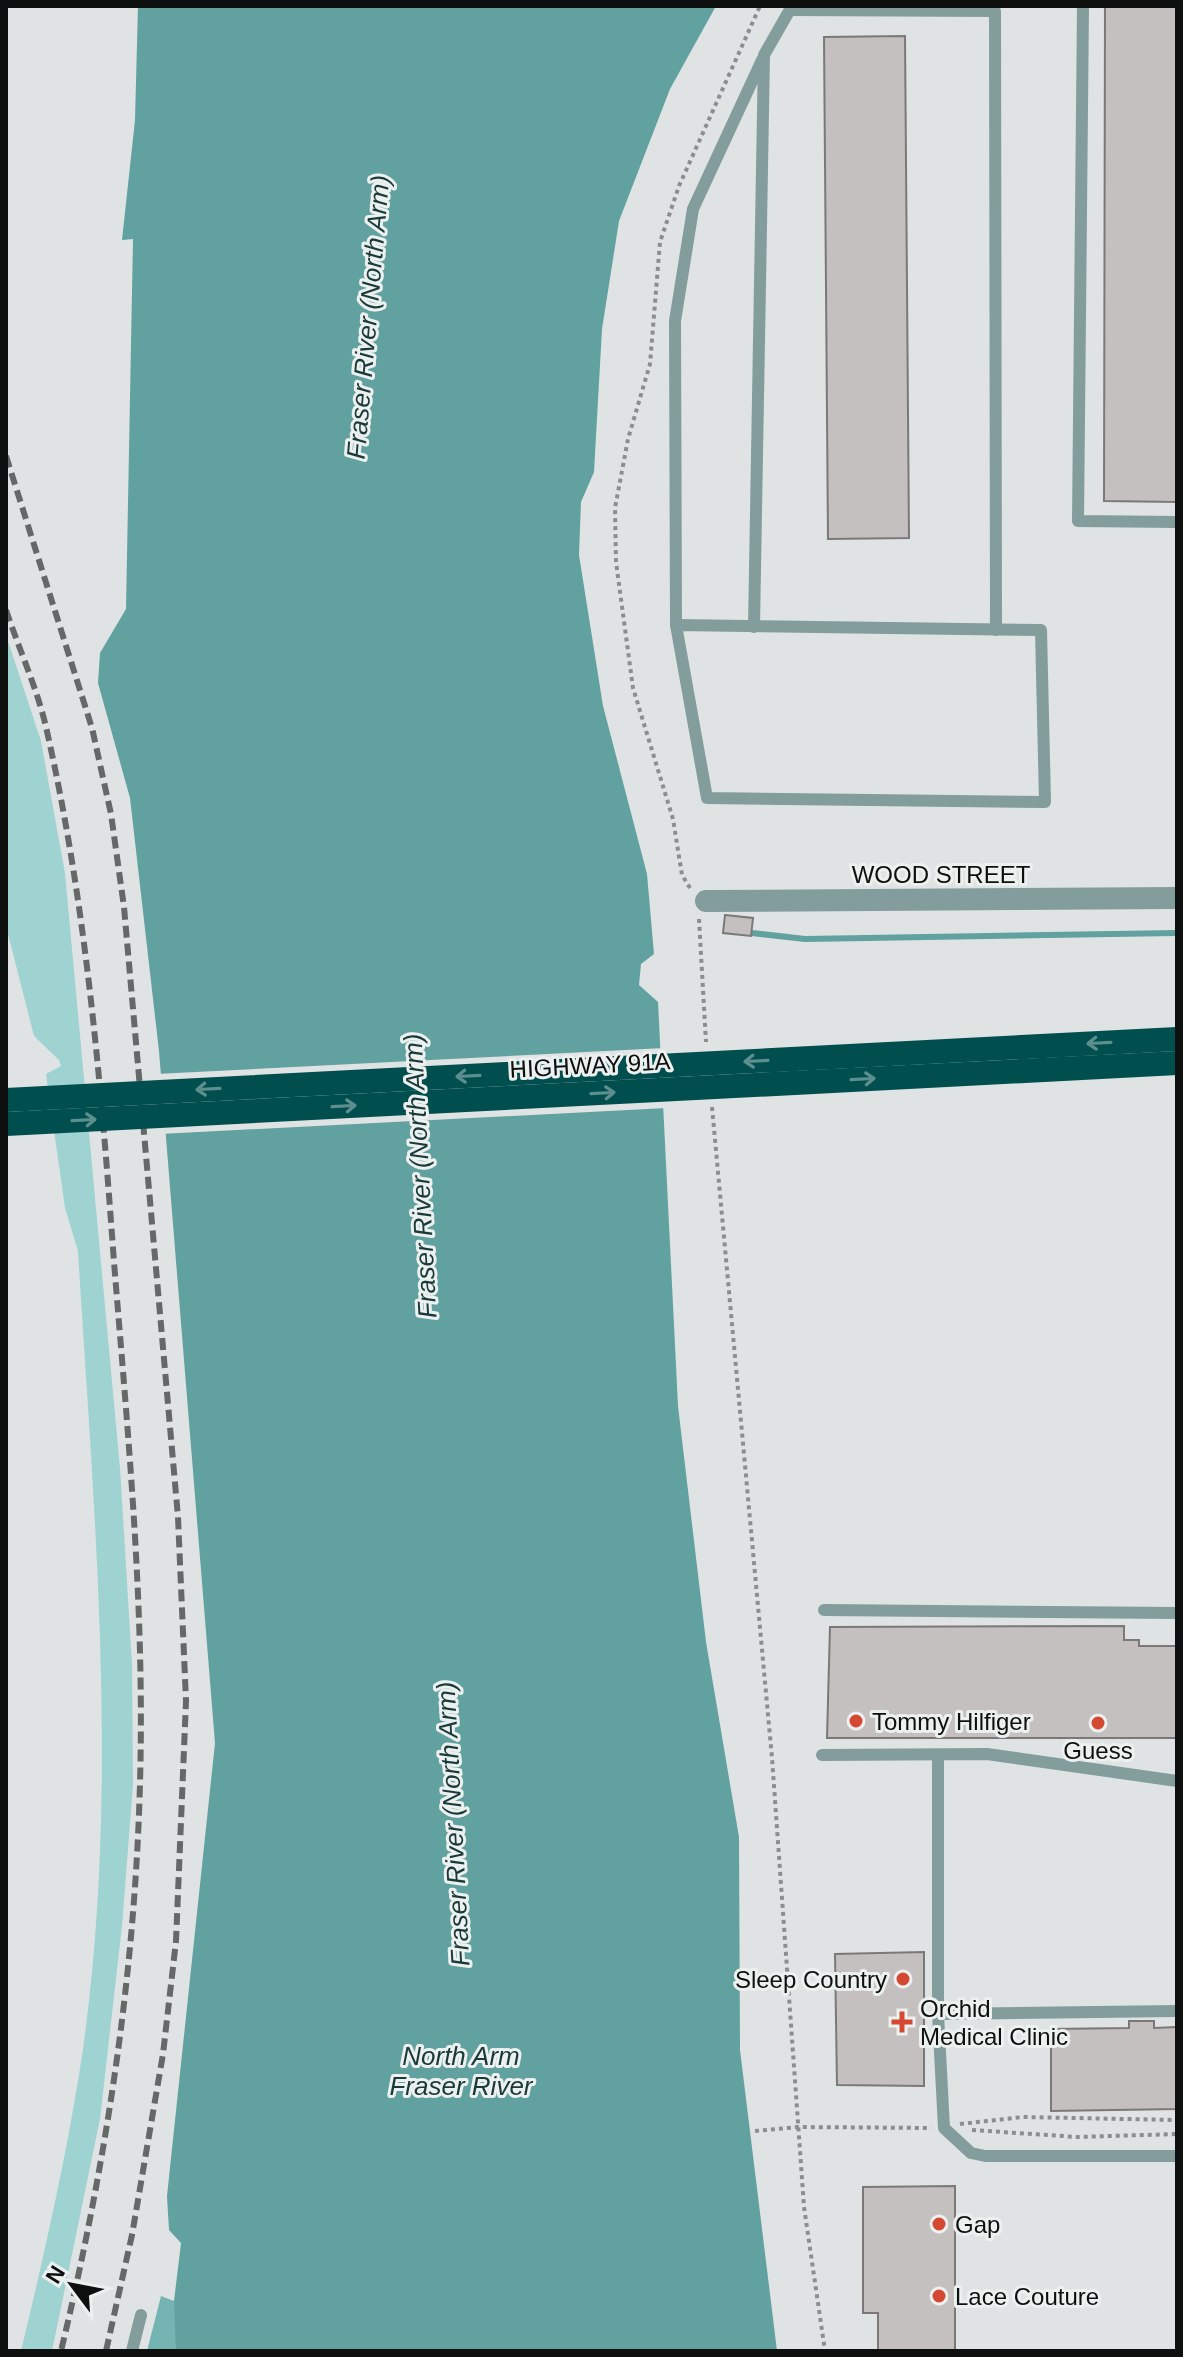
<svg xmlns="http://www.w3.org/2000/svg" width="1183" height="2357" viewBox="0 0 1183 2357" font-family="Helvetica,sans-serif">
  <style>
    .green { fill: #9fd3d2 }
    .forest { fill: #74b4b2 }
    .water { fill: #61a19f }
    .pier { fill: #dfe3e3 }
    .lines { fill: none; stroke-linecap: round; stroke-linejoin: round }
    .stream { stroke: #61a19f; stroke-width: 6 }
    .building { fill: #c4c0bf; stroke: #7c7878; stroke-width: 2 }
    .path { stroke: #8b8e8e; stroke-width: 4; stroke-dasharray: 4 4; stroke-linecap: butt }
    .service { stroke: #839d9c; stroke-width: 12 }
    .minor { stroke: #839d9c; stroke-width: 22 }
    .rail { stroke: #666868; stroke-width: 6; stroke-dasharray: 12 6; stroke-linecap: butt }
    .motorway-bridge { stroke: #004e4e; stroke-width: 24 }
    .oneway { stroke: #5e8f8f }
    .poi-dot { fill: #d54933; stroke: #ecf1f0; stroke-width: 3 }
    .labels { text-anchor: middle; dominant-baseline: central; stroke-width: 6; stroke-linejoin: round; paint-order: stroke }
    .street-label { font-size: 24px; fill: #0e0f0f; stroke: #ecf1f0 }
    .poi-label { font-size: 24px; fill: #0e0f0f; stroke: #ecf1f0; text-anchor: start }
    .water-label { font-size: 26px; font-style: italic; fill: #1a3a3a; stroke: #ecf1f0 }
  </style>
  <rect width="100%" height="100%" fill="#dfe3e3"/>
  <!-- green -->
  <path class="green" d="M6 635 41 741 65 873 120 1468 132 1664 133 1785 122 1926 100 2119 52 2351H21C45 2251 68 2150 83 2049 120 1784 94 1516 78 1251L65 1208 46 1074 61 1066 59 1060 34 1036 6 926Z"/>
  <!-- forest -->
  <path class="forest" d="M161 2296 174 2301 179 2351H147Z"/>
  <!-- water -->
  <path class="water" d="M138 6H716L670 89 619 221 602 329 594 472 581 502 579 555 603 706 647 874 654 954 641 964 639 985 658 1002 678 1406 706 1642 739 1837 740 2050 777 2351H176L174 2301 181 2243 169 2230 167 2196 215 1743 159 1051 130 798 98 683 100 653 126 609 133 239 122 240 135 120Z"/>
  <!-- pier -->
  <path class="pier" d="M664 1048 667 1108 160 1134 156 1074Z"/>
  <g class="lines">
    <!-- stream -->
    <path class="stream" d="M752 933 805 939 1177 933"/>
  </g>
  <!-- building -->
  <g class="building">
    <path d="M1105 6H1177V502L1104 501Z"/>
    <path d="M905 36 909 538 828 539 824 37Z"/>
    <path d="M725 915 753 918 751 936 723 933Z"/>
    <path d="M1124 1626V1640H1139V1646H1177V1738H827L830 1627Z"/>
    <path d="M924 1952V2086L837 2085 835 1954Z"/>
    <path d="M1129 2021H1154V2028L1177 2027V2109L1051 2111V2029L1129 2028Z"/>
    <path d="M955 2186V2351H878V2313H863V2187Z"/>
  </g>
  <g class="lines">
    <!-- path -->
    <g class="path">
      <path d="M690 888 682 875 673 819 633 688 616 562 615 508 628 439 650 364 660 242 679 186 760 6"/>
      <path d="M699 919 706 1042"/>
      <path d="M712 1107 772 1758 804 2207 825 2351"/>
      <path d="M960 2124 1023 2117 1177 2120"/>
      <path d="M972 2130 1077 2137 1177 2134"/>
      <path d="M755 2131 798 2127 931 2128"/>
    </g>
    <!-- service -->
    <g class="service">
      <path d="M1083 6 1078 521 1177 522"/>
      <path d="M790 10 995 11 996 630"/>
      <path d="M676 625 1041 630 1045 802 707 798Z"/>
      <path d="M676 625 675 321 693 209 762 60"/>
      <path d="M754 627 764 55 792 6"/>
      <path d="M824 1610 1177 1613"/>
      <path d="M822 1755 987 1754 1177 1781"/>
      <path d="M938 1755V2014L944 2128 971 2153 985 2156H1177"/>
      <path d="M938 2014 1177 2011"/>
      <path d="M132 2351 141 2315"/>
    </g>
    <!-- minor -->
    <path class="minor" d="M706 901 1177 898"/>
    <!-- rail -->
    <g class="rail">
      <path d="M6 456 92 728 111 814 124 907 178 1517 186 1701 176 1941 163 2054 132 2235 106 2351"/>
      <path d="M6 610C19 649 37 688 46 727 86 902 101 1084 114 1262 128 1435 145 1609 140 1783 135 1975 106 2164 61 2351"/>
    </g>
    <!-- motorway-bridge -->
    <g class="motorway-bridge">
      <path d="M6 1100 1177 1039"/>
      <path d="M6 1124 1177 1063"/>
    </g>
  </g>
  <!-- one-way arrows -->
  <defs><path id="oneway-shaft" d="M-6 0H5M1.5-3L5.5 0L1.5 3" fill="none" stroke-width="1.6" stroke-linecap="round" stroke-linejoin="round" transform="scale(2)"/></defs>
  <g class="oneway">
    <use href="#oneway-shaft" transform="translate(1099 1043) rotate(177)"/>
    <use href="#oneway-shaft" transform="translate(756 1061) rotate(177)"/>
    <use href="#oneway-shaft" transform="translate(468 1076) rotate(177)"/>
    <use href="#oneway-shaft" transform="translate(863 1079) rotate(-3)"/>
    <use href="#oneway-shaft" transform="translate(208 1089) rotate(177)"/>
    <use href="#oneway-shaft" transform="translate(603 1093) rotate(-3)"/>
    <use href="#oneway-shaft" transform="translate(344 1106) rotate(-3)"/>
    <use href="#oneway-shaft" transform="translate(84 1120) rotate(-3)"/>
  </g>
  <!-- markers -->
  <g class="poi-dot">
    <circle cx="856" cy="1721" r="8"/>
    <circle cx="1098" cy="1723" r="8"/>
    <circle cx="903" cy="1979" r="8"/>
    <path d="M898 2010h8v8h8v8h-8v8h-8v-8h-8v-8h8z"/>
    <circle cx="939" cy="2224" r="8"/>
    <circle cx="939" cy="2296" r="8"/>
  </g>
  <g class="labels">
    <!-- street labels -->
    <g class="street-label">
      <text x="941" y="874">WOOD STREET</text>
      <text transform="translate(590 1065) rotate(-3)">HIGHWAY 91A</text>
    </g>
    <!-- poi labels -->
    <g class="poi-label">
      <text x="872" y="1721">Tommy Hilfiger</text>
      <text x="1098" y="1750" text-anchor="middle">Guess</text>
      <text x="887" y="1979" text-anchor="end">Sleep Country</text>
      <text x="920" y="2008">Orchid<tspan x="920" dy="28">Medical Clinic</tspan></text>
      <text x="955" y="2224">Gap</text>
      <text x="955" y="2296">Lace Couture</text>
    </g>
    <!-- water labels -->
    <g class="water-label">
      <text transform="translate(368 317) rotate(-85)">Fraser River (North Arm)</text>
      <text transform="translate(420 1176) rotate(-93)">Fraser River (North Arm)</text>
      <text transform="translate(453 1824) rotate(-93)">Fraser River (North Arm)</text>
      <text x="461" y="2056">North Arm<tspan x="461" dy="30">Fraser River</tspan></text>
    </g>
  </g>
  <!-- border -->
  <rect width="1183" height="2357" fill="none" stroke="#0e0f0f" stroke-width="16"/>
  <!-- north arrow -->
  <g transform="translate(72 2285) rotate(302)" stroke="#ecf1f0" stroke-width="6" paint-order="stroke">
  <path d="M0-6L14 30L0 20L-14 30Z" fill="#0e0f0f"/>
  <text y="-12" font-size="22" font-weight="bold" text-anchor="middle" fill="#0e0f0f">N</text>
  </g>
</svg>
